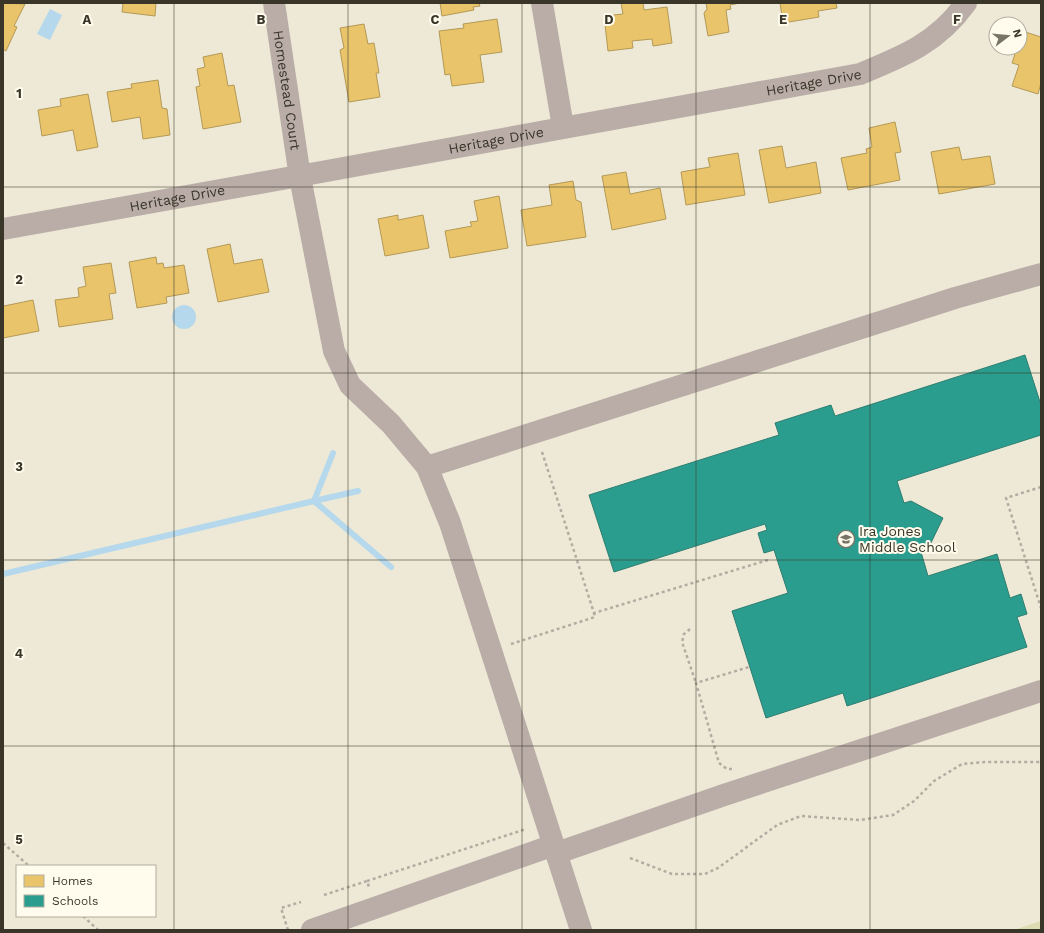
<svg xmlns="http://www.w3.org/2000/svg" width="1044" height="933" viewBox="0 0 1044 933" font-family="'Work Sans',sans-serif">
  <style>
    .green { fill: #dbdcb1 }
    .water { fill: #b6d8ec }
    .homes { fill: #e9c46a; stroke: #b49956 }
    .schools { fill: #2a9d8f; stroke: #2e7e70 }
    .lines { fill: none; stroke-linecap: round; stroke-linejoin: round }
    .stream { stroke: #b6d8ec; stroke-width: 6 }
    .path { stroke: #b4aba3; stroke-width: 2.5; stroke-dasharray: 3 3; stroke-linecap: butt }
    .minor { stroke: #baada8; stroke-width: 22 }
    .grid { fill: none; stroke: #393629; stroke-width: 1; stroke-opacity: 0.55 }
    .labels { text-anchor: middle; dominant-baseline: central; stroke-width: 4; stroke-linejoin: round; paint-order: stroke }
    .street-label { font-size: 14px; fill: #393629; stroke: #fffcee }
    .poi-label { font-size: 14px; fill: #393629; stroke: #fffcee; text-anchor: start }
    .grid-label { font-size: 13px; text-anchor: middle; font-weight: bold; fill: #393629; stroke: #fffcee; stroke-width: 4; stroke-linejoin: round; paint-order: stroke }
  </style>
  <rect width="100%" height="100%" fill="#ede9d6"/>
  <!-- green -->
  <path class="green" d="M1041 921V930H1014Z"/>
  <!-- water -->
  <g class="water">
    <path d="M50 9 62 15 50 40 37 34Z"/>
    <circle cx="184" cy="317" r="12"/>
  </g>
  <!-- homes -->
  <g class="homes">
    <path d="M3 3 25 4 14 26 17 27 6 51 3 49Z"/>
    <path d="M123 3H156L155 16 122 12Z"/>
    <path d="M440 3H479L480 6 473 7 474 10 442 16Z"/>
    <path d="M621 3H643L644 10 667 7 672 43 653 46 652 39 632 41 633 48 608 51 604 16 623 14Z"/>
    <path d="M706 3H740L730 5 731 9 726 10 729 32 708 36 704 13 707 9Z"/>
    <path d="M780 3H836L837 8 818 11 819 17 783 23Z"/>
    <path d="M497 19 502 52 480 55 484 82 452 86 450 74 445 75 439 31 464 28 463 24Z"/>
    <path d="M364 24 368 44 374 43 379 73H376L380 97 349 102 340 50 344 48 340 28Z"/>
    <path d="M1022 31 1041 37V83L1038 94 1012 86 1019 65 1012 63 1017 48H1020Z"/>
    <path d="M222 53 228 86 234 85 241 122 203 129 196 87 200 86 197 69 205 67 203 57Z"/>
    <path d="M158 80 162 108 167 109 170 135 143 139 140 117 112 122 107 92 132 88 131 84Z"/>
    <path d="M88 94 98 147 77 151 73 130 42 136 38 110 61 106 60 99Z"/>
    <path d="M895 122 901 152 895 153 900 180 848 190 841 158 867 153 866 149 872 147 869 128Z"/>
    <path d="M782 146 786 168 816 162 821 193 769 203 759 150Z"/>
    <path d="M959 147 962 160 990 156 995 184 939 194 931 152Z"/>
    <path d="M738 153 745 195 686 205 681 172 710 167 708 158Z"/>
    <path d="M626 172 630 194 660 188 666 219 612 230 602 176Z"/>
    <path d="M573 181 576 200 581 202 586 237 527 246 521 210 552 205 549 185Z"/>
    <path d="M499 196 508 248 450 258 445 231 472 226 470 222 478 221 474 201Z"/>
    <path d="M398 215V220L423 215 429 248 385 256 378 219Z"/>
    <path d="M230 244 234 264 262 259 269 292 218 302 207 249Z"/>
    <path d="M156 257 157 264 163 263 164 268 184 265 189 293 166 297 167 303 137 308 129 262Z"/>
    <path d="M111 263 116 293 109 294 113 319 59 327 55 300 79 297 78 288 86 286 83 267Z"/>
    <path d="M33 300 39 331 3 338V303L4 306Z"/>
  </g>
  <!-- schools -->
  <path class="schools" d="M1025 355 1041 405V435L897 481 904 503 911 501 943 518 927 551 921 552 928 576 997 554 1010 598 1021 594 1027 614 1017 617 1027 647 847 706 843 693 766 718 732 611 788 593 774 550 764 553 758 533 767 530 765 524 614 572 589 495 779 435 775 423 831 405 835 416Z"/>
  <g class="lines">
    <!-- stream -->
    <g class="stream">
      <path d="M314 501 333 453"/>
      <path d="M314 501 358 491"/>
      <path d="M3 574 314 501 391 567"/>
    </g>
    <!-- path -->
    <g class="path">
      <path d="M542 452 594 613 768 560"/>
      <path d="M1041 487 1006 498 1041 608"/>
      <path d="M690 629 684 634 682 642 696 683"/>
      <path d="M511 644 595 617 594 613"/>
      <path d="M732 769H727L719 763 696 683 749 667"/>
      <path d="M3 843 29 866"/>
      <path d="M630 858 672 874H705L718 868 777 825 801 816 860 820 893 815 914 801 934 781 962 764 985 762H1041"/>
      <path d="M367 881 526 829"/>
      <path d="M324 895 367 881 369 887"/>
      <path d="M83 916 98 930"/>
      <path d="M288 930 281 908 301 902"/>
    </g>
    <!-- minor -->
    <g class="minor">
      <path id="s1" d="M274 3 300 177 334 351 350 385 391 424 427 467 450 523 581 930"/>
      <path d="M542 3 563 127"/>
      <path id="s2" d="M3 229C289 179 574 125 860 74 904 56 937 43 966 3"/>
      <path d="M427 467 955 298 1041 274"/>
      <path d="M557 853 724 795 1041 691"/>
      <path d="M312 930 554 845"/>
    </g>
  </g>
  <!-- grid -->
  <path class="grid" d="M174 3V930M348 3V930M522 3V930M696 3V930M870 3V930M3 187H1041M3 373H1041M3 560H1041M3 746H1041"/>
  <!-- icons -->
  <defs>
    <symbol id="school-ring" viewBox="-11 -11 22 22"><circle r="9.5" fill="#fffcee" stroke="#787566" stroke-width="1.5"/><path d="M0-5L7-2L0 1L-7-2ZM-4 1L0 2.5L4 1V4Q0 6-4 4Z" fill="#787566"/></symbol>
  </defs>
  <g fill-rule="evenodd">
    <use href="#school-ring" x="836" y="529" width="20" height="20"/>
  </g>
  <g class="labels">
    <!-- street labels -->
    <g class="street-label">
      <text stroke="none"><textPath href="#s2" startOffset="824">Heritage Drive</textPath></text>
      <text stroke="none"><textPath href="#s1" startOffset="88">Homestead Court</textPath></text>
      <text stroke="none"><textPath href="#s2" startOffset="501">Heritage Drive</textPath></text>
      <text stroke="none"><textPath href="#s2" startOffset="177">Heritage Drive</textPath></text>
    </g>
    <!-- poi labels -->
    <g class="poi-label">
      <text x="859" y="531">Ira Jones<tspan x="859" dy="16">Middle School</tspan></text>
    </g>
  </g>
  <g class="grid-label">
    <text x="87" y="24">A</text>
    <text x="261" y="24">B</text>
    <text x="435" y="24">C</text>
    <text x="609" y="24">D</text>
    <text x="783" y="24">E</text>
    <text x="957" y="24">F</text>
    <text x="19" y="98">1</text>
    <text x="19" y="284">2</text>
    <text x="19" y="471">3</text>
    <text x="19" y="658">4</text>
    <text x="19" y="844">5</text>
  </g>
  <!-- border -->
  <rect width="1044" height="933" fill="none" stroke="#393629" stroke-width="8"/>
  <!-- legend -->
  <rect x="16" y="865" width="140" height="52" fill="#fffcee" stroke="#b0ad9f"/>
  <rect x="24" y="875" width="20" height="12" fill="#e9c46a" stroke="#b0ad9f"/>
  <text x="52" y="885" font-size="12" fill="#393629">Homes</text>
  <rect x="24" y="895" width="20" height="12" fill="#2a9d8f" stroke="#b0ad9f"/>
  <text x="52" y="905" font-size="12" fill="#393629">Schools</text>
  <!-- north arrow -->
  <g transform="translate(1008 36) rotate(74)"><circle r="19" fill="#fffcee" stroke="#b0ad9f"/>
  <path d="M0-3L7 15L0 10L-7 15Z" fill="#787566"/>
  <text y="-6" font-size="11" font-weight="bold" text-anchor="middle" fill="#393629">N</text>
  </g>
</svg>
